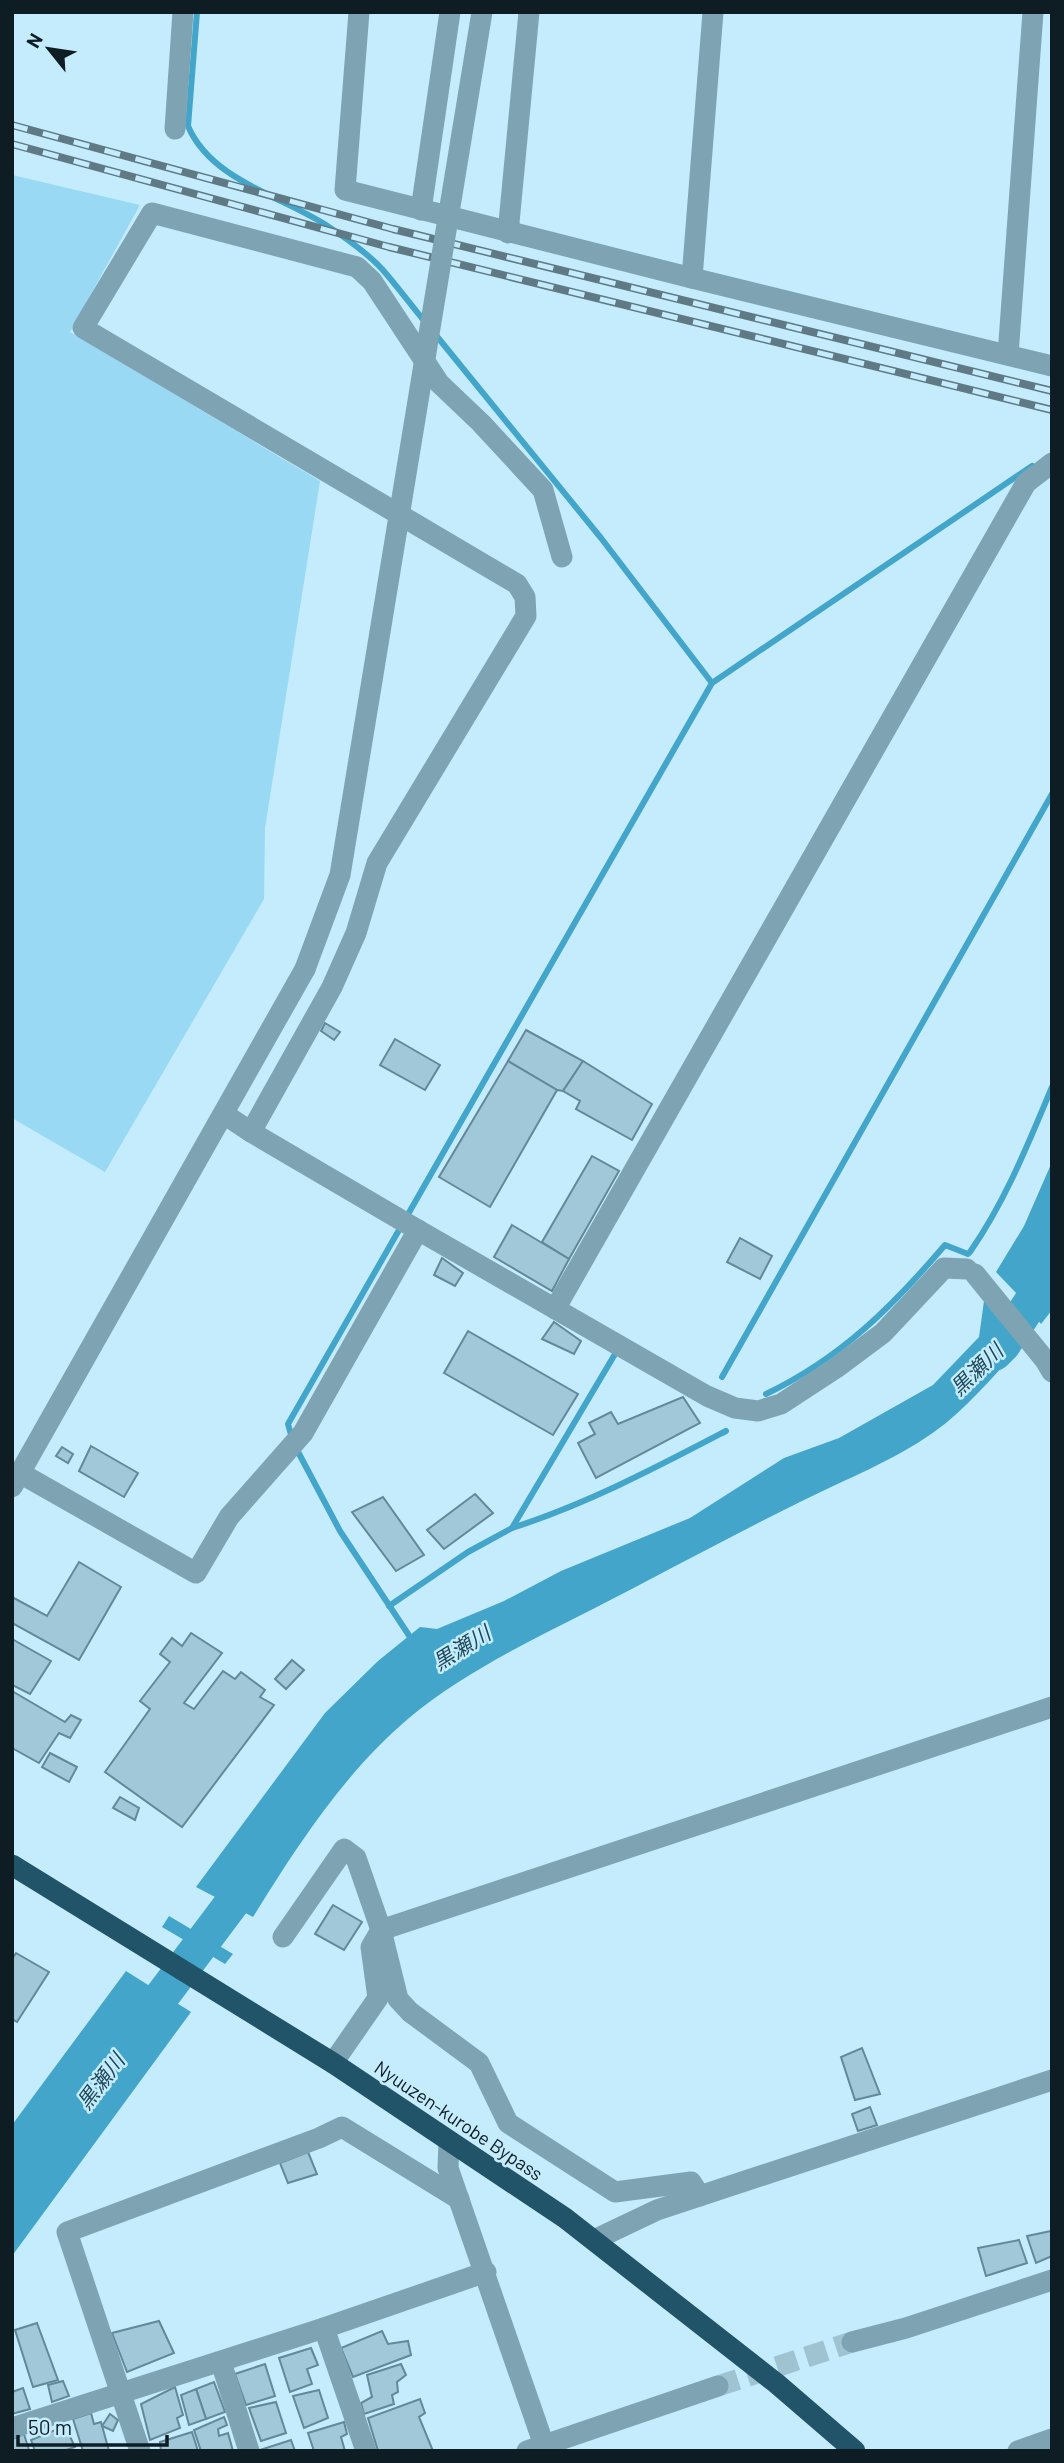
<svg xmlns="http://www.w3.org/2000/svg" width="1064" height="2463" viewBox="0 0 1064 2463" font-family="Barlow,'Noto Sans JP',sans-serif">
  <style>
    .green { fill: #99d9f4 }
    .water { fill: #43a5c9 }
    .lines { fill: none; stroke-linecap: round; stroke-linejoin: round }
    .stream { stroke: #43a5c9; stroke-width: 6 }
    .river { stroke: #43a5c9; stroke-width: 35 }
    .building { fill: #a1c8d9; stroke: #638898; stroke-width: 2 }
    .minor-tunnel { stroke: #a0c3d1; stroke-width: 21; stroke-dasharray: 21 10; stroke-linecap: butt }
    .minor { stroke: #7ea4b4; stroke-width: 21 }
    .highway { stroke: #215468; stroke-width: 21 }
    .rail-casing { stroke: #607a85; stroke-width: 8 }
    .rail { stroke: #c4ecfd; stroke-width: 5; stroke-dasharray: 16; stroke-linecap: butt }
    .minor-bridge { stroke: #7ea4b4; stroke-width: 21 }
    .labels { text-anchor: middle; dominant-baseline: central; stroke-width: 5; stroke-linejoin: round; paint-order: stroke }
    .street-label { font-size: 19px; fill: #0e1d23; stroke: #c4ecfd }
    .water-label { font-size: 21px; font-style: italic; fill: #1f4959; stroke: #c4ecfd }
  </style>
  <rect width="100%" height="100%" fill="#c4ecfd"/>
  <!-- green -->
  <path class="green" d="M12 175 140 205 70 332 320 481 265 828 264 899 105 1172 12 1118Z"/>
  <!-- water -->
  <g class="water">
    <path d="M1052 1162V1310L1041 1324 1021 1298 996 1272 1024 1226Z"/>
    <path d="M984 1301 1021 1347C993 1376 966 1409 934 1432 893 1461 846 1479 802 1501 731 1536 661 1574 591 1610 528 1642 463 1673 409 1718 344 1773 297 1846 253 1917L196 1887 325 1713 378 1661 420 1627 437 1629 504 1601 561 1571 690 1518 784 1458 839 1438 933 1385 979 1337Z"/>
    <path d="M169 1916 233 1954 225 1964 162 1927Z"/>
    <path d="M126 1971 191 2012 12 2256V2125Z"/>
  </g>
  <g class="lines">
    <!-- stream -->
    <g class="stream">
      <path d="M197 12 188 126C211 180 281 196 326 225 343 236 368 254 382 269 397 286 411 305 426 323"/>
      <path d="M435 334 601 538 712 683"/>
      <path d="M722 1377 1052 794"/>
      <path d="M766 1394C841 1358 892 1307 945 1245L968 1254 970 1252C1006 1200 1028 1144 1052 1087"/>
      <path d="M292 1438 288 1424 712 683 1032 466"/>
      <path d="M296 1448 340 1531 414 1643"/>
      <path d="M512 1528C587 1504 657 1467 726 1431"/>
      <path d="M389 1606 468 1552 512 1528 615 1354"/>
    </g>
    <!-- river -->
    <g class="river">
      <path d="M995 1353 1003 1345 1052 1270"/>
      <path d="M135 2032 259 1867"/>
    </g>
  </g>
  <!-- building -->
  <g class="building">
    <path d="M325 1023 340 1032 334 1040 321 1031Z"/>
    <path d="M526 1030 583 1061 563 1091 557 1090 508 1061Z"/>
    <path d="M395 1039 440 1065 425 1090 380 1065Z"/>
    <path d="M508 1061 557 1090 490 1207 439 1177Z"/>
    <path d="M583 1061 652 1104 632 1140 576 1109 580 1101 563 1091Z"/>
    <path d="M592 1156 619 1171 569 1259 542 1242Z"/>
    <path d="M512 1225 569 1259 552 1291 494 1257Z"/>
    <path d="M740 1238 772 1256 760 1279 727 1262Z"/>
    <path d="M442 1258 463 1273 455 1286 434 1275Z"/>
    <path d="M554 1322 581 1341 574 1354 542 1339Z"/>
    <path d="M468 1331 578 1394 553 1435 444 1373Z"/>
    <path d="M683 1397 700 1423 596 1478 578 1443 595 1434 589 1423 611 1412 618 1424Z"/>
    <path d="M91 1446 138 1473 124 1497 79 1471Z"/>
    <path d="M62 1447 73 1454 68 1463 56 1456Z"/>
    <path d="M475 1494 493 1513 444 1549 427 1530Z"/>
    <path d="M383 1497 424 1555 396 1571 352 1512Z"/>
    <path d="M79 1562 121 1587 79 1660 12 1623V1597L47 1616Z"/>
    <path d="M191 1633 222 1653 184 1703 194 1709 223 1671 235 1679 241 1672 265 1690 260 1697 274 1705 182 1827 105 1772 150 1709 140 1701 170 1662 160 1654 172 1638 182 1646Z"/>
    <path d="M12 1639 51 1661 30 1694 12 1685Z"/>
    <path d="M292 1660 304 1670 286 1689 275 1679Z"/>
    <path d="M12 1691 65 1722 71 1715 81 1720 70 1738 59 1733 39 1763 12 1748Z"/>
    <path d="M50 1753 77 1767 69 1782 42 1767Z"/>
    <path d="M120 1797 139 1808 135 1820 113 1808Z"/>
    <path d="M333 1905 362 1922 344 1950 315 1934Z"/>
    <path d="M16 1953 49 1972 17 2022 12 2019V1959Z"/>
    <path d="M862 2048 880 2094 855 2100 841 2057Z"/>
    <path d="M870 2107 877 2125 858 2131 852 2114Z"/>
    <path d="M308 2152 317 2174 288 2183 280 2163Z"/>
    <path d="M1051 2231 1052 2256 1036 2263 1027 2236Z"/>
    <path d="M1019 2240 1027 2263 986 2276 978 2248Z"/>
    <path d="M159 2321 174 2353 127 2372 112 2333Z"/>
    <path d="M37 2323 58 2380 33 2387 15 2330Z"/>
    <path d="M382 2331 388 2344 408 2341 411 2355 353 2377 341 2348Z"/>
    <path d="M311 2348 318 2365 307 2369 312 2384 290 2392 279 2358Z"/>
    <path d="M265 2364 275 2396 246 2405 235 2374Z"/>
    <path d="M401 2364 406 2375 397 2382 398 2392 392 2395 394 2404 364 2414 361 2403 372 2397 367 2375Z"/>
    <path d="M63 2381 69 2396 52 2402 48 2385Z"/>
    <path d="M214 2382 225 2412 206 2419 196 2389Z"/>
    <path d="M175 2387 183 2415 177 2418 180 2428 150 2440 141 2404Z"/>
    <path d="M23 2388 30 2409 12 2414V2392Z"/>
    <path d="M196 2389 206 2419 189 2425 181 2395Z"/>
    <path d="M319 2390 328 2418 304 2428 293 2396Z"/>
    <path d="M420 2399 425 2413 419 2417 433 2451H378L368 2418Z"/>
    <path d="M276 2402 286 2433 261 2441 249 2408Z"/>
    <path d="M91 2413 94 2424 101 2422 109 2451H83L73 2419Z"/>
    <path d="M110 2414 118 2420 113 2431 102 2426Z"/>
    <path d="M224 2417 227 2425 218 2429 219 2436 228 2433 233 2451H201L194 2430Z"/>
    <path d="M344 2422 347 2434 341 2437 345 2451H314L308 2433Z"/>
    <path d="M65 2426 75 2447 63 2451H35L31 2440Z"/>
    <path d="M192 2432 198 2451H161L160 2442Z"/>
    <path d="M24 2434 29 2450 12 2451V2439Z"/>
    <path d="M291 2440 295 2451 260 2450Z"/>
  </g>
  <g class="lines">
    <!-- minor-tunnel -->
    <path class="minor-tunnel" d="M718 2386 852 2342"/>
    <!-- minor -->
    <g class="minor">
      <path d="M359 12 345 190 692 278 713 12"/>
      <path d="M175 129 183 12"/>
      <path d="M421 210 450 12"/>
      <path d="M508 233 529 12"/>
      <path d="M692 278 1052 366"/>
      <path d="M1008 355 1033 12"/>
      <path d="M224 1114 251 1132 332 987 356 933 377 863 526 616 525 597 517 584 83 328 152 213 357 267 372 281 439 383 481 423 543 490 562 557"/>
      <path d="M251 1132 418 1230 707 1396 735 1408 758 1411 781 1404 836 1368 883 1333 944 1268 967 1269"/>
      <path d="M975 1274 1045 1360 1052 1372"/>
      <path d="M555 1309 1026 483 1052 463"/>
      <path d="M20 1473 196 1573 229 1517 303 1433 418 1230"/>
      <path d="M12 1487 305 969"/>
      <path d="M283 1937 344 1849 356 1858 381 1930 1052 1707"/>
      <path d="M333 2063 378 1998 371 1947 381 1930 398 1999 410 2012 479 2063 508 2123 615 2192 691 2182 700 2196"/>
      <path d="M449 2141 448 2168 546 2451"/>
      <path d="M594 2240 657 2210 1052 2080"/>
      <path d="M324 2328 366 2451"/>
      <path d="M852 2342 906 2328 1052 2280"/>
      <path d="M221 2362 249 2451"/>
      <path d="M12 2428 324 2328 486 2272"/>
      <path d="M140 2451 67 2232 319 2138 342 2127 459 2199"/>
      <path d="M527 2451 718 2386"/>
      <path d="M1018 2451 1052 2439"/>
    </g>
    <!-- highway -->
    <path class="highway" d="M12 1865 333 2063 565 2218 776 2383 855 2451"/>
    <defs>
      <g id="rail">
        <path d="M12 125 393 229 1052 391"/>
        <path d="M12 144 389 247 1052 410"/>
      </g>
    </defs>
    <!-- rail casing -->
    <use href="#rail" class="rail-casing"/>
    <!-- rail -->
    <use href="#rail" class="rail"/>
    <!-- minor-bridge -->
    <path class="minor-bridge" d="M305 969 340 875 482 12"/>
  </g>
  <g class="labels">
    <!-- street labels -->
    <g class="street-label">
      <text transform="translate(459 2120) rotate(34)">Nyuuzen-kurobe Bypass</text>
    </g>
    <!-- water labels -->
    <g class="water-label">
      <text transform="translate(976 1369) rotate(-44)">黒瀬川</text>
      <text transform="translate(461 1647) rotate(-32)">黒瀬川</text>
      <text transform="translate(100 2081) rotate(-53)">黒瀬川</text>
    </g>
  </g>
  <!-- border -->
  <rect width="1064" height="2463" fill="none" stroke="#0e1d23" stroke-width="28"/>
  <!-- north arrow -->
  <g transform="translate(49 49) rotate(300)" stroke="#c4ecfd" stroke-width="5" paint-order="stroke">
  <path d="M0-5L12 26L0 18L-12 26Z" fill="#0e1d23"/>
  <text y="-10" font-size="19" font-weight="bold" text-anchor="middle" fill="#0e1d23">N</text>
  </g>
  <!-- scale -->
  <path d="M18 2435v10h149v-10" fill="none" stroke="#0e1d23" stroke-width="3.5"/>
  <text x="28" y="2435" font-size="21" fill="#0e1d23" stroke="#c4ecfd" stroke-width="5" paint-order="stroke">50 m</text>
</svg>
